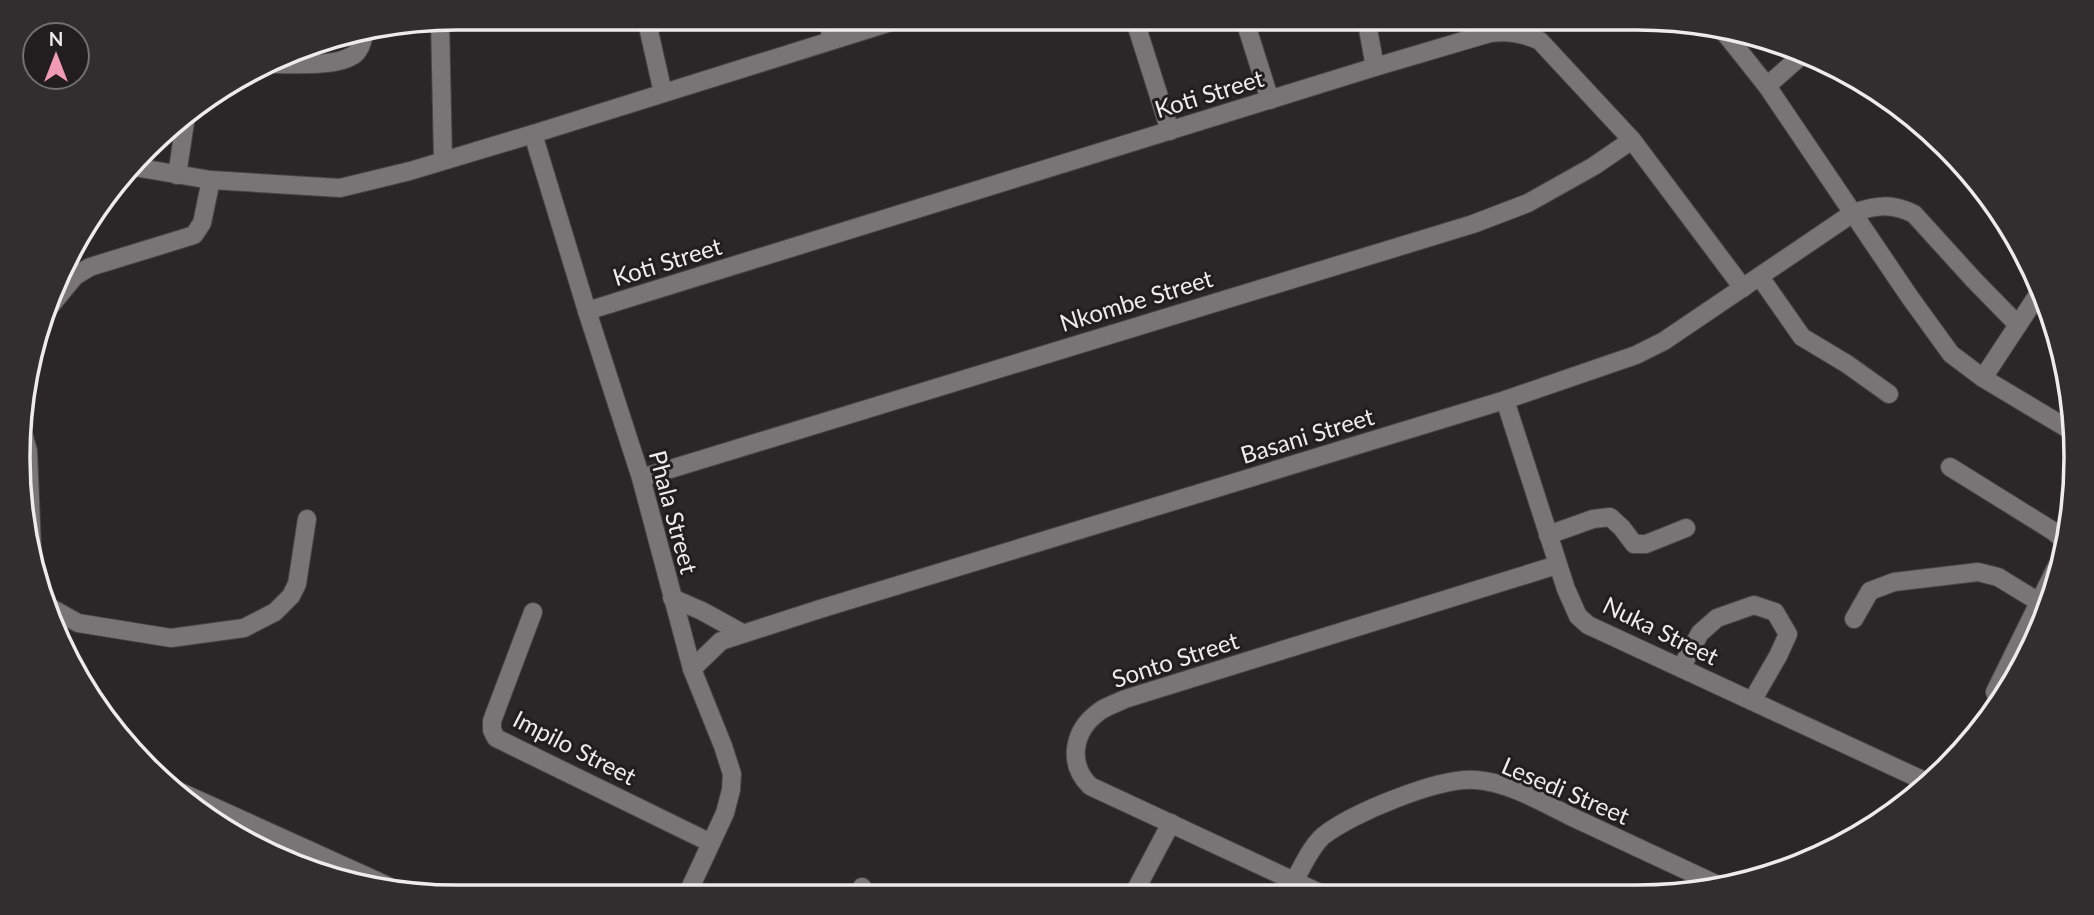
<svg xmlns="http://www.w3.org/2000/svg" width="2094" height="915" viewBox="0 0 2094 915" font-family="Lato,sans-serif">
  <style>
    .lines { fill: none; stroke-linecap: round; stroke-linejoin: round }
    .minor-casing { stroke: #484545; stroke-width: 20 }
    .minor { stroke: #797475; stroke-width: 18 }
    .labels { text-anchor: middle; dominant-baseline: central; stroke-width: 6; stroke-linejoin: round; paint-order: stroke }
    .street-label { font-size: 24px; fill: #edebeb; stroke: #221d1f }
    .rim { fill: none; stroke: #edebeb; stroke-width: 3.5 }
  </style>
  <rect width="100%" height="100%" fill="#2b2728"/>
  <g class="lines">
    <defs>
      <g id="minor">
        <path d="M646 18 663 93"/>
        <path d="M827 18 832 39"/>
        <path d="M1244 18 1270 100"/>
        <path d="M1366 18 1375 67"/>
        <path d="M440 20 443 160"/>
        <path d="M1135 21 1170 131"/>
        <path d="M1724 32 1767 86 1909 296 1951 354 1983 378 2075 433"/>
        <path d="M275 64C296 64 338 67 355 54 361 49 363 40 364 33"/>
        <path d="M1767 86 1802 55"/>
        <path d="M533 134 587 311 641 478 692 669 723 746 732 774 731 790 725 813 686 897"/>
        <path d="M134 167 211 180 340 188 410 171 533 134 904 18"/>
        <path d="M177 175 186 116"/>
        <path d="M1760 277 1802 337 1847 364 1889 394"/>
        <path d="M51 305 75 276 90 267 194 235 202 223 211 180"/>
        <path d="M587 311 1375 67 1490 33C1509 31 1523 33 1540 41L1632 140 1743 288"/>
        <path d="M1983 378 2039 293"/>
        <path d="M1505 400 1566 589 1578 616 1588 625 1931 784"/>
        <path d="M24 437 28 451 32 548"/>
        <path d="M1950 467 2053 531 2061 538"/>
        <path d="M641 478 1473 224 1528 203 1594 166 1632 140"/>
        <path d="M1548 535 1593 519 1610 517 1622 528 1634 544H1646L1686 528"/>
        <path d="M672 598 702 611 742 633"/>
        <path d="M53 609 78 623 171 638 244 628 275 612 291 596 297 584 307 519"/>
        <path d="M533 612 492 721V730L496 738 711 843"/>
        <path d="M1854 619 1870 591 1894 582 1978 572 1998 577 2039 602"/>
        <path d="M1681 668 1700 633 1717 618 1754 605 1775 612 1788 634 1778 656 1752 701"/>
        <path d="M692 669 721 641 820 609 1505 400 1636 355 1664 341 1853 213C1876 205 1892 203 1914 214L1974 280 2018 325"/>
        <path d="M2002 702 1998 700 1995 692 2057 566"/>
        <path d="M165 785 388 886"/>
        <path d="M1294 881C1303 866 1310 848 1323 836 1352 813 1439 777 1476 780 1508 782 1542 802 1570 816 1620 839 1670 863 1720 886"/>
        <path d="M1133 895 1171 823"/>
        <path d="M1324 895 1090 786C1067 763 1073 730 1100 711 1107 706 1117 703 1125 699L1557 565"/>
        <path d="M857 896 862 887"/>
      </g>
    </defs>
    <!-- minor casing -->
    <use href="#minor" class="minor-casing"/>
    <!-- minor -->
    <use href="#minor" class="minor"/>
  </g>
  <g class="labels">
    <!-- street labels -->
    <g class="street-label">
      <text transform="translate(1209 93) rotate(-17)">Koti Street</text>
      <text transform="translate(667 261) rotate(-17)">Koti Street</text>
      <text transform="translate(1136 300) rotate(-17)">Nkombe Street</text>
      <text transform="translate(1307 435) rotate(-17)">Basani Street</text>
      <text transform="translate(674 512) rotate(75)">Phala Street</text>
      <text transform="translate(1661 630) rotate(26)">Nuka Street</text>
      <text transform="translate(1175 659) rotate(-18)">Sonto Street</text>
      <text transform="translate(575 747) rotate(27)">Impilo Street</text>
      <text transform="translate(1566 790) rotate(23)">Lesedi Street</text>
    </g>
  </g>
  <!-- crop -->
  <path d="M0 0H2094V915H0ZM457 30H1637A427 427 0 0 1 2064 457V458A427 427 0 0 1 1637 885H457A427 427 0 0 1 30 458V457A427 427 0 0 1 457 30Z" fill="#322d2f" fill-rule="evenodd"/>
  <path class="rim" d="M457 30H1637A427 427 0 0 1 2064 457V458A427 427 0 0 1 1637 885H457A427 427 0 0 1 30 458V457A427 427 0 0 1 457 30Z"/>
  <!-- north arrow -->
  <g transform="translate(56 56)"><circle r="33" fill="#221d1f" stroke="#736f71" stroke-width="2"/>
  <path d="M0-5L12 26L0 18L-12 26Z" fill="#f19ab3"/>
  <text y="-10" font-size="19" font-weight="bold" text-anchor="middle" fill="#edebeb">N</text>
  </g>
</svg>
